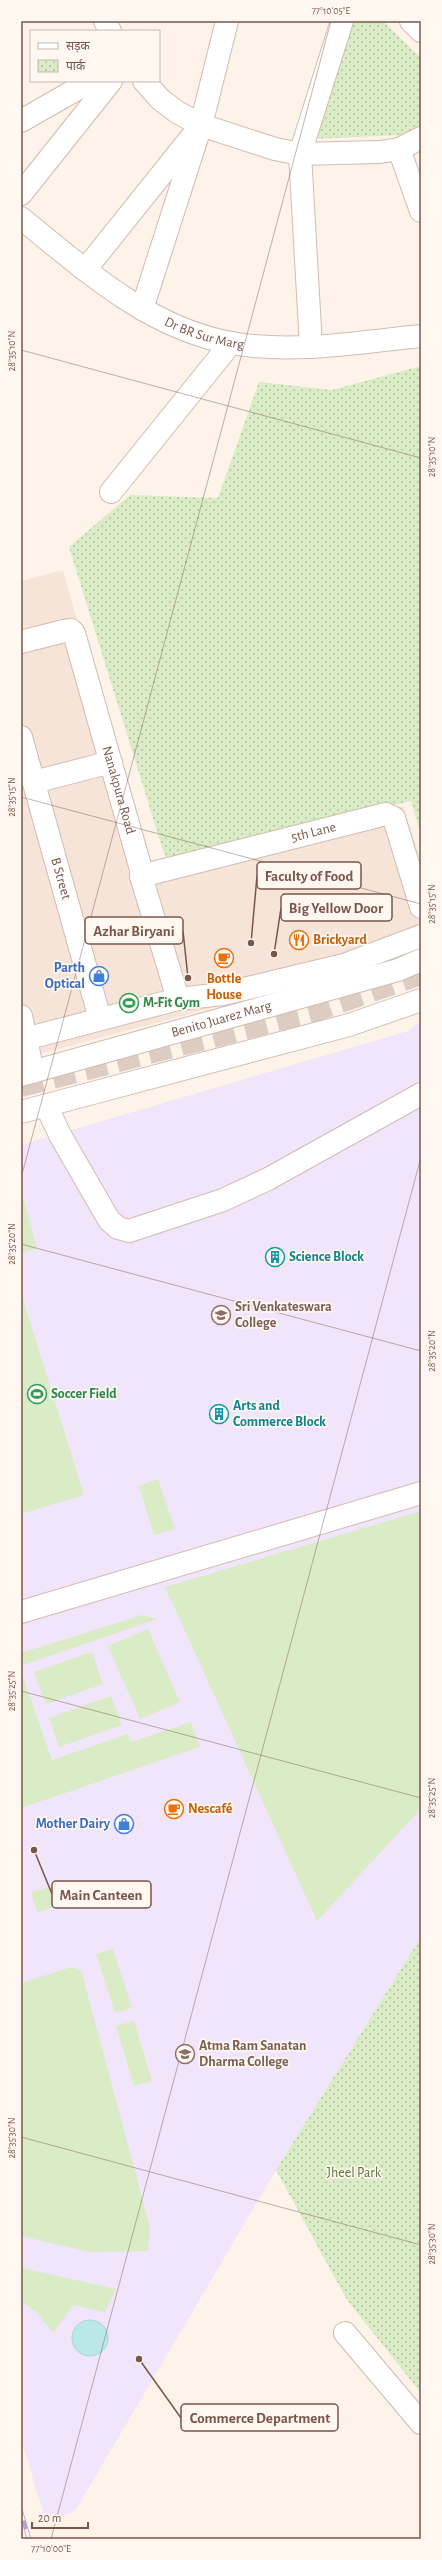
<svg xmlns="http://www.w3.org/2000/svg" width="442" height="2560" viewBox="0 0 442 2560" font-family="'Alegreya Sans','Noto Sans Devanagari',sans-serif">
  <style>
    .residential { fill: #f5e4d7 }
    .education { fill: #f0e5fa }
    .green { fill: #daecc6 }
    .park { fill: url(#park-dots) }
    .water { fill: #bce7e8; stroke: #a2d8da }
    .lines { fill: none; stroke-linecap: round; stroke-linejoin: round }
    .major-tunnel { stroke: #dcccc2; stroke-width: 22; stroke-dasharray: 22 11; stroke-linecap: butt }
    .minor-casing { stroke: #d2bbb1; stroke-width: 24 }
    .minor { stroke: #fff; stroke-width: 22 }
    .rail-casing { stroke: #b4a6c8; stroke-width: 4.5 }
    .rail { stroke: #fff7f0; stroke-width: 3; stroke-dasharray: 9; stroke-linecap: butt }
    .ticks { fill: none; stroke: #79564b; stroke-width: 1; stroke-opacity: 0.45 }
    .labels { text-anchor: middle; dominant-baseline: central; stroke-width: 3.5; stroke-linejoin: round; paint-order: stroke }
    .street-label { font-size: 14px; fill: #79564b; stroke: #fff7f0 }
    .food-label { font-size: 14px; font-weight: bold; fill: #c56008; stroke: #fff7f0; text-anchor: start }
    .shop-label { font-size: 14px; font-weight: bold; fill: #366cbe; stroke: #fff7f0; text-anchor: end }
    .leisure-label { font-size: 14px; font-weight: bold; fill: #27864d; stroke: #fff7f0; text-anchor: start }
    .culture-label { font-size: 14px; font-weight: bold; fill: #0d838f; stroke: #fff7f0; text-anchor: start }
    .education-label { font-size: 14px; font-weight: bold; fill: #785e54; stroke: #fff7f0; text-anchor: start }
    .park-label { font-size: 14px; fill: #587940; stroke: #fff7f0 }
    .leader { fill: none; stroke: #79564b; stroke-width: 1.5 }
    .callout-dot { fill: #79564b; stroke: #fff7f0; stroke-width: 1.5 }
    .callout { fill: #fff7f0; stroke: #79564b; stroke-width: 1.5 }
    .callout-label { font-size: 15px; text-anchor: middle; font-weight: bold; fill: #79564b }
    .neatline { fill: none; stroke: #79564b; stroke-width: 1.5 }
    .ticks-label { font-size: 10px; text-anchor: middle; fill: #79564b }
  </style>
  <defs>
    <pattern id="park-dots" width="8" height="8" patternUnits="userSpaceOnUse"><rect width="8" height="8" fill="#daecc6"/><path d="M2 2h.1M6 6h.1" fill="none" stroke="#b6c2a3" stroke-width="1.8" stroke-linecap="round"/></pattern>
  </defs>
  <rect width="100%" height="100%" fill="#fdf3e9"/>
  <!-- residential -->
  <path class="residential" d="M63 570 147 870 403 806 421 860V950L417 953 21 1059V581Z"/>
  <!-- education -->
  <path class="education" d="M421 1021V1937L276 2170 75 2511 46 2521 21 2440V1145L408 1031Z"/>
  <!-- green -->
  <g class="green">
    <path d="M21 1189 37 1249 21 1253Z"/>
    <path d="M21 1293 84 1495 21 1514Z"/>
    <path d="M158 1479 175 1529 154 1535 139 1486Z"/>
    <path d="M421 1511V1809L317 1921 165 1587Z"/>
    <path d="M142 1615 157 1619 21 1666V1653Z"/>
    <path d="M148 1629 180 1702 140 1719 108 1646Z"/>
    <path d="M92 1652 103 1684 46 1704 34 1672Z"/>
    <path d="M21 1671 52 1760 128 1734 131 1742 191 1722 200 1747 21 1808Z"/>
    <path d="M111 1696 122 1725 59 1747 49 1718Z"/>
    <path d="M64 1883 70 1903 37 1912 31 1892Z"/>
    <path d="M113 1949 132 2008 115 2013 96 1954Z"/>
    <path d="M72 1967 81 1970 150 2227 148 2251 89 2252 21 2236V1983Z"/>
    <path d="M134 2021 152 2081 134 2086 116 2026Z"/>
    <path d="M21 2268 116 2289 105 2312 73 2305 53 2333 36 2312 21 2301Z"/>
  </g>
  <!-- park -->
  <g class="park">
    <path d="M352 21H383L421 58V126L403 135 311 139Z"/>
    <path d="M421 366V834L411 801 166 860 69 547 130 495 218 498 259 382 332 390Z"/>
    <path d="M421 1937V2393L347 2300 276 2170Z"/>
  </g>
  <!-- water -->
  <circle class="water" cx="90" cy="2338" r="18"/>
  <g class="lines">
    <!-- major-tunnel -->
    <path class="major-tunnel" d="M21 1086 317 1010 421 974"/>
    <defs>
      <g id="minor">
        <path d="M105 21 110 31"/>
        <path d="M411 21 421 31"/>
        <path d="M144 81 160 99 177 112 201 125 275 149 300 154 380 152 399 149 421 138"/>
        <path d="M21 121 91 81"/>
        <path d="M399 149 421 211"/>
        <path d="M21 194 111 81"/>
        <path id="s1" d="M21 218C84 269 148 328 231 343 294 354 359 342 421 336"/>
        <path d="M85 270 193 135"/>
        <path d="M142 309 201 125 227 21"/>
        <path d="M311 347 300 154 342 21"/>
        <path d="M111 492 231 343"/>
        <path id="s2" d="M21 642 64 631 71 630 74 633 142 873 141 876 178 999"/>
        <path id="s3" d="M21 737 100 1019"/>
        <path d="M34 782 111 762"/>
        <path id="s4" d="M141 876 386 814 394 818 421 907"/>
        <path d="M21 1016 33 1072"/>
        <path d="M21 1040 178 999 223 994 344 965 421 936"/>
        <path id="s5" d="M21 1075 398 970 421 960"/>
        <path d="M46 1105 60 1135 109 1220 118 1228 129 1231 223 1200 268 1179 421 1094"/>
        <path d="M21 1112 349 1025 421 1000"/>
        <path d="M21 1612 421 1493"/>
        <path d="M345 2333 421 2423"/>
      </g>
    </defs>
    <!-- minor casing -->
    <use href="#minor" class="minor-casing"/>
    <!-- minor -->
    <use href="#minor" class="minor"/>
    <defs>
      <path id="rail" d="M21 2512 29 2539"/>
    </defs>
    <!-- rail casing -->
    <use href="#rail" class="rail-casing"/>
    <!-- rail -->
    <use href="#rail" class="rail"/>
  </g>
  <!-- ticks -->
  <path class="ticks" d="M21 350 421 458M21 797 421 904M21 1178 331 21M21 1244 421 1351M21 1691 421 1798M21 2137 421 2245M51 2539 421 1157"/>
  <!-- icons -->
  <defs>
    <symbol id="restaurant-ring" viewBox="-11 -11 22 22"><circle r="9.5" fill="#fff7f0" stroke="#e8710a" stroke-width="1.5"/><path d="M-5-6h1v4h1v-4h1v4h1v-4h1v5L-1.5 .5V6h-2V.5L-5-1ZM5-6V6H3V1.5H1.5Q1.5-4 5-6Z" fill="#e8710a"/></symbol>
    <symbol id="cafe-ring" viewBox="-11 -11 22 22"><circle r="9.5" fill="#fff7f0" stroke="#e8710a" stroke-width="1.5"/><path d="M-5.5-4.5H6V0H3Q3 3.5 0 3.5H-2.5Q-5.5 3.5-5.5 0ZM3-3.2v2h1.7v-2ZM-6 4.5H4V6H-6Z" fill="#e8710a"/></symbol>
    <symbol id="shop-ring" viewBox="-11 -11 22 22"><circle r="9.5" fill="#fff7f0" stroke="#3f7fe0" stroke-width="1.5"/><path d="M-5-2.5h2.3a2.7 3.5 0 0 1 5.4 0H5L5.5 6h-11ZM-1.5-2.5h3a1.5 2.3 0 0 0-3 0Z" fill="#3f7fe0"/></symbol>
    <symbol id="stadium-ring" viewBox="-11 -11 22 22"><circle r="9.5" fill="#fff7f0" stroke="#2e9e5b" stroke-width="1.5"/><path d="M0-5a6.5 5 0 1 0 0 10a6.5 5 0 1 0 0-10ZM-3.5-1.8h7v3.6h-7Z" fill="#2e9e5b"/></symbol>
    <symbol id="building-ring" viewBox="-11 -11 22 22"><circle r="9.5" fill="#fff7f0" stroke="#0f9aa8" stroke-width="1.5"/><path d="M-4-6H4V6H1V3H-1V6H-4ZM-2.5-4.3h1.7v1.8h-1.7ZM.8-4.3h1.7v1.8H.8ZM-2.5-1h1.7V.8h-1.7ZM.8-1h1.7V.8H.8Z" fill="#0f9aa8"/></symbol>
    <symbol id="university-ring" viewBox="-11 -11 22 22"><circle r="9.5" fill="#fff7f0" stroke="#8d6e63" stroke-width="1.5"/><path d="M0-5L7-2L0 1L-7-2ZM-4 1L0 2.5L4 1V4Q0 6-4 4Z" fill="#8d6e63"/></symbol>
  </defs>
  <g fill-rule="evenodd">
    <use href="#restaurant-ring" x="288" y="929" width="22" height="22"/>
    <use href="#cafe-ring" x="213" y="947" width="22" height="22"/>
    <use href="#shop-ring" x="88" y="965" width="22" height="22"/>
    <use href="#stadium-ring" x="118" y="992" width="22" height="22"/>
    <use href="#building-ring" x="264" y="1246" width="22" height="22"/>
    <use href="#university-ring" x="210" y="1304" width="22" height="22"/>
    <use href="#stadium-ring" x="26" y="1383" width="22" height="22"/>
    <use href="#building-ring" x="208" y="1403" width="22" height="22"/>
    <use href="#cafe-ring" x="163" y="1798" width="22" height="22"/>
    <use href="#shop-ring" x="113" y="1813" width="22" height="22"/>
    <use href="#university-ring" x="174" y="2043" width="22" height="22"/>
  </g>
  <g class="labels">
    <!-- street labels -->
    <g class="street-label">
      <text stroke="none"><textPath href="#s1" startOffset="219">Dr BR Sur Marg</textPath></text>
      <text stroke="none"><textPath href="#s2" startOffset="219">Nanakpura Road</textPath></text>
      <text stroke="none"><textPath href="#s4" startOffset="178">5th Lane</textPath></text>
      <text stroke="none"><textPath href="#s3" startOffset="147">B Street</textPath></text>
      <text stroke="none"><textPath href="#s5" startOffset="208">Benito Juarez Marg</textPath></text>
    </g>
    <!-- food labels -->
    <g class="food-label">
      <text x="313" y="940">Brickyard</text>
      <text x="224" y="979" text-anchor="middle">Bottle<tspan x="224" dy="16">House</tspan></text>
      <text x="188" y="1809">Nescafé</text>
    </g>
    <!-- shop labels -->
    <g class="shop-label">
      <text x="85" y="968">Parth<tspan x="85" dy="16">Optical</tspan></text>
      <text x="110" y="1824">Mother Dairy</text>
    </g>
    <!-- leisure labels -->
    <g class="leisure-label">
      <text x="143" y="1003">M-Fit Gym</text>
      <text x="51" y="1394">Soccer Field</text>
    </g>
    <!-- culture labels -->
    <g class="culture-label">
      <text x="289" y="1257">Science Block</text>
      <text x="233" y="1406">Arts and<tspan x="233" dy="16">Commerce Block</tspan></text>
    </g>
    <!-- education labels -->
    <g class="education-label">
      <text x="235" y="1307">Sri Venkateswara<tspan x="235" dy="16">College</tspan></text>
      <text x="199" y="2046">Atma Ram Sanatan<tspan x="199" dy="16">Dharma College</tspan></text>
    </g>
    <!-- park labels -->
    <g class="park-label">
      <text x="354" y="2173">Jheel Park</text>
    </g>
  </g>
  <!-- callouts -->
  <path class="leader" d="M251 943L257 876M274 954L281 908M188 978L183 931M34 1850L52 1894M139 2359L181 2418"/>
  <g class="callout-dot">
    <circle cx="251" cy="943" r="4"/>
    <circle cx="274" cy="954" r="4"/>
    <circle cx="188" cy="978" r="4"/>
    <circle cx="34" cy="1850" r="4"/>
    <circle cx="139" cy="2359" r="4"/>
  </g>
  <g class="callout">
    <rect x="257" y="862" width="104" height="27" rx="4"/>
    <rect x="281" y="894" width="111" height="27" rx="4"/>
    <rect x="85" y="917" width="98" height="27" rx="4"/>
    <rect x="52" y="1881" width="99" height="27" rx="4"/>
    <rect x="181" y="2404" width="157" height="27" rx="4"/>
  </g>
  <g class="callout-label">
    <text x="309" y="881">Faculty of Food</text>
    <text x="336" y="913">Big Yellow Door</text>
    <text x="134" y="936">Azhar Biryani</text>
    <text x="101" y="1900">Main Canteen</text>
    <text x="260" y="2423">Commerce Department</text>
  </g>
  <!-- border -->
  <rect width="442" height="2560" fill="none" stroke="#fff7f0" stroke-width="44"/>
  <!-- legend -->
  <rect x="30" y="30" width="130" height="52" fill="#fff7f0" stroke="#c9b7ae"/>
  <rect x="38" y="43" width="20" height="6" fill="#ffffff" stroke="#c9b7ae"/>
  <text x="66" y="50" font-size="12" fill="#79564b">सड़क</text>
  <rect x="38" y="60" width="20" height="12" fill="url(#park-dots)" stroke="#c9b7ae"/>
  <text x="66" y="70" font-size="12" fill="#79564b">पार्क</text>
  <!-- scale -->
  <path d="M32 2522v6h56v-6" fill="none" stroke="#79564b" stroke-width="2"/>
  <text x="38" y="2522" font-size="12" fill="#79564b" stroke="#fff7f0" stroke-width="3" paint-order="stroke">20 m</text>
  <rect x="22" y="22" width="398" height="2516" class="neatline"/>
  <g class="ticks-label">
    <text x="331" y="14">77°10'05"E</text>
    <text transform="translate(11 351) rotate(-90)" y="4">28°35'10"N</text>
    <text transform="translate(431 457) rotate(-90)" y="4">28°35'10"N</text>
    <text transform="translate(11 797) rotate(-90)" y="4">28°35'15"N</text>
    <text transform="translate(431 904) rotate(-90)" y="4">28°35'15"N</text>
    <text transform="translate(11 1244) rotate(-90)" y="4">28°35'20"N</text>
    <text transform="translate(431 1351) rotate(-90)" y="4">28°35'20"N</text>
    <text transform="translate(11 1691) rotate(-90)" y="4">28°35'25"N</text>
    <text transform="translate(431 1798) rotate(-90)" y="4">28°35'25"N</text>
    <text transform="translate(11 2138) rotate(-90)" y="4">28°35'30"N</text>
    <text transform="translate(431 2244) rotate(-90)" y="4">28°35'30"N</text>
    <text x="51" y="2552">77°10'00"E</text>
  </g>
</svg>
